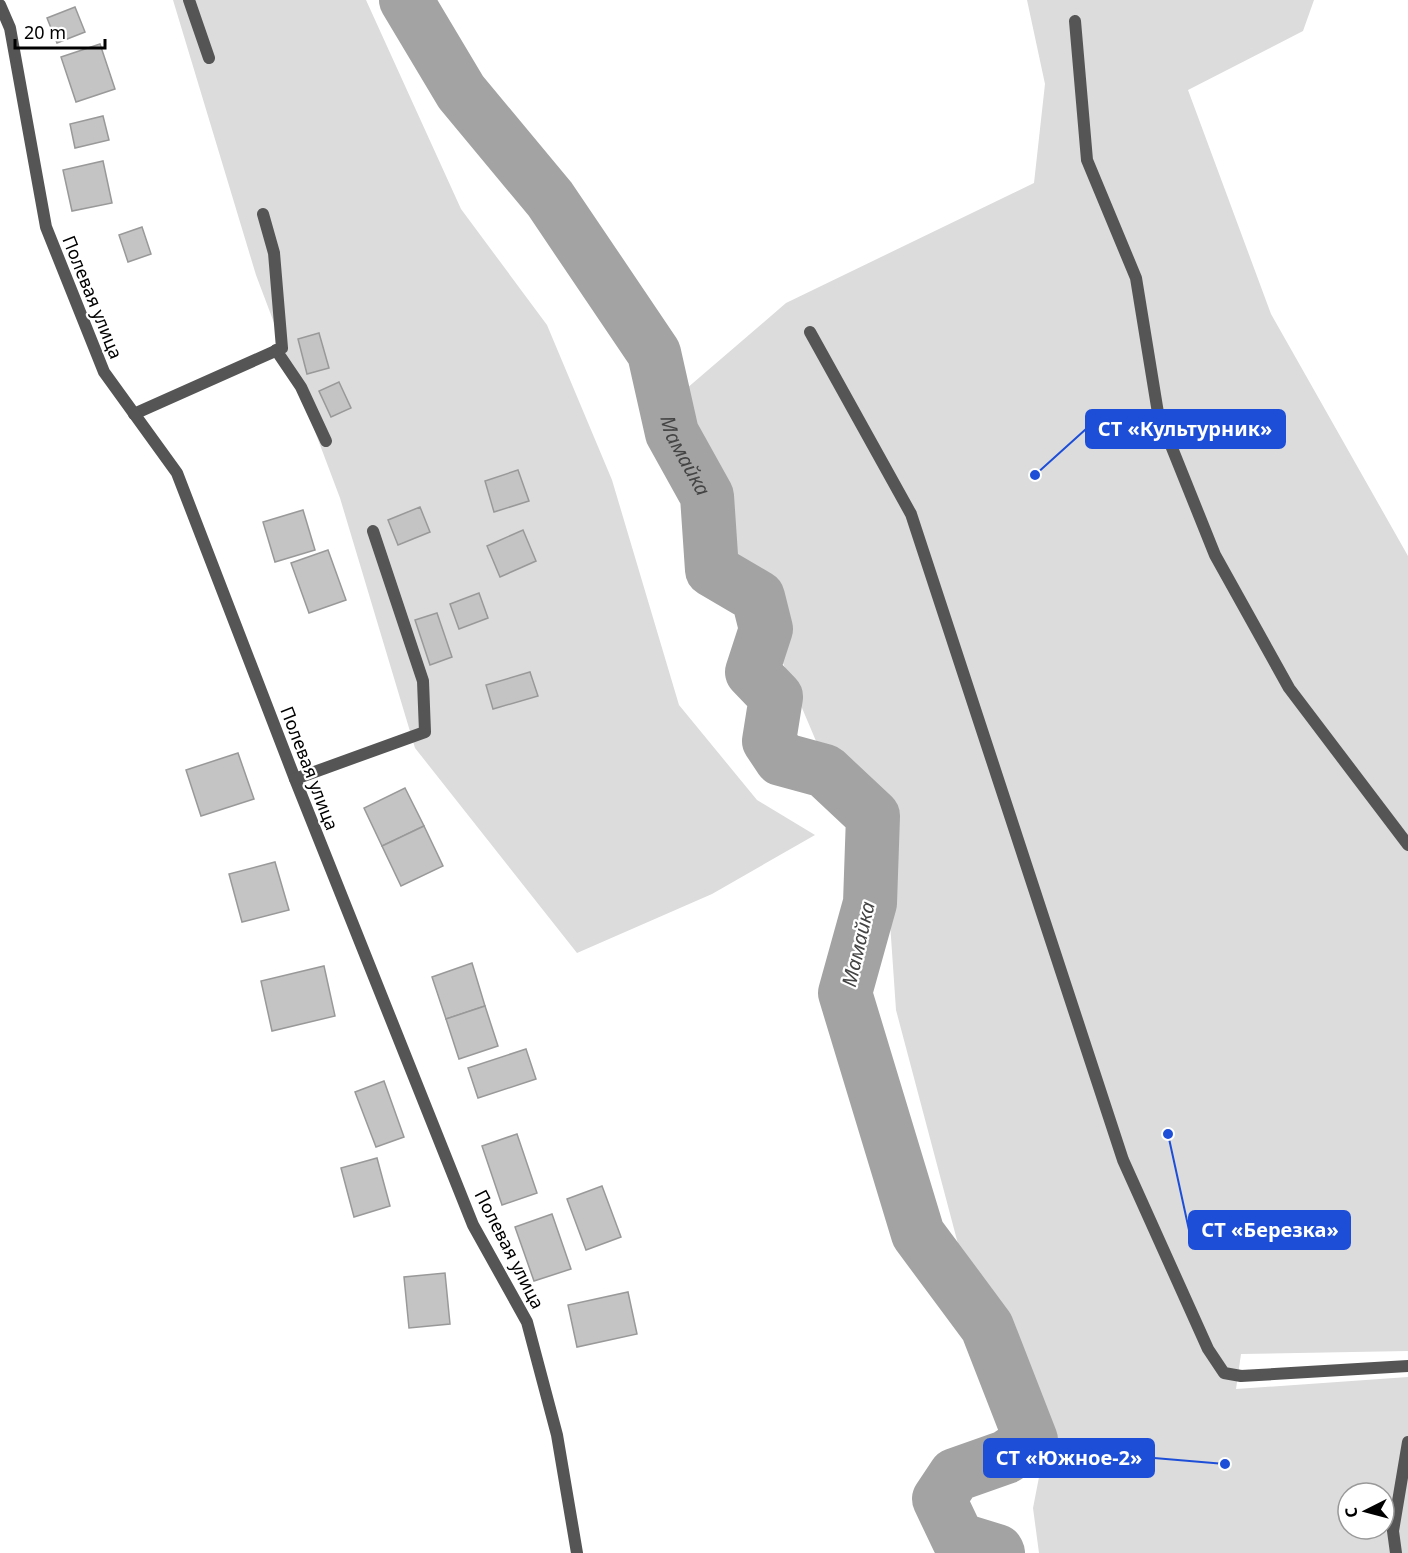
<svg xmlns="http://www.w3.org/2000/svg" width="1408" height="1553" viewBox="0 0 1408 1553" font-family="'Noto Sans',sans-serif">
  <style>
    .green { fill: #dcdcdc; fill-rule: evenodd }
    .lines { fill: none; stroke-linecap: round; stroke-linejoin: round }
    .river { stroke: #a3a3a3; stroke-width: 54 }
    .building { fill: #c4c4c4; stroke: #999; stroke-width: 1.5 }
    .service { stroke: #555; stroke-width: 12 }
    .minor { stroke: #555; stroke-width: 12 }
    .labels { text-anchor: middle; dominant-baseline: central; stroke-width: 4.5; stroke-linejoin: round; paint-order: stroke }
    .street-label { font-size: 18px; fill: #000; stroke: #fff }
    .water-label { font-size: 20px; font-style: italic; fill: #444; stroke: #fff }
    .leader { fill: none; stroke: #1d4ed8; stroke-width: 2 }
    .callout-dot { fill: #1d4ed8; stroke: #fff; stroke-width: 2 }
    .callout { fill: #1d4ed8; stroke: #1d4ed8; stroke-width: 2 }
    .callout-label { font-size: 20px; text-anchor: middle; font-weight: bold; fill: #fff }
  </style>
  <rect width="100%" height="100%" fill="#fff"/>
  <!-- green -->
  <g class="green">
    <path d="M173 0H366L461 209 547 325 612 480 679 705 757 800 815 835 712 894 577 953 415 748 340 498 256 275Z"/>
    <path d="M1027 0H1314L1303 31 1188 90 1271 314 1408 556V1351L1241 1354 1236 1389 1408 1377V1553H1039L1033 1508 1047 1436 962 1259 896 1010 883 821 816 741 744 571 679 395 786 303 1034 183 1045 84ZM1348 1493H1384V1529H1348Z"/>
  </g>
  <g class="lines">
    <!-- river -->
    <path class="river" id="s1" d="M406 0 461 92 550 199 654 353 672 433 707 496 712 570 758 597 766 629 752 672 776 697 769 741 781 759 825 771 873 816 870 903 845 993 918 1234 987 1327 1031 1440 1006 1457 955 1475 939 1499 958 1539 997 1551 998 1553"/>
  </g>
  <!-- building -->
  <g class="building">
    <path d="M75 7 85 32 57 43 47 18Z"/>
    <path d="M100 44 115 89 76 102 61 57Z"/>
    <path d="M103 116 109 140 75 148 70 124Z"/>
    <path d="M103 161 112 203 72 211 63 170Z"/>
    <path d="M142 227 151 254 128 262 119 235Z"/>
    <path d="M319 333 329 368 307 374 298 339Z"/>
    <path d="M339 382 351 408 331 417 319 391Z"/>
    <path d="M518 470 529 501 494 512 485 481Z"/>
    <path d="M420 507 430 532 398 545 388 520Z"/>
    <path d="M303 510 315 550 275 562 263 522Z"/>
    <path d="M523 530 536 561 500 577 487 546Z"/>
    <path d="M328 550 346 600 309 613 291 563Z"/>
    <path d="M479 593 488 618 459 629 450 604Z"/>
    <path d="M437 613 452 657 430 665 415 620Z"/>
    <path d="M530 672 538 696 493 709 486 685Z"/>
    <path d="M238 753 254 799 201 816 186 770Z"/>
    <path d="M405 788 424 826 382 846 364 808Z"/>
    <path d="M424 826 443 866 401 886 382 846Z"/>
    <path d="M275 862 289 910 242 922 229 874Z"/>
    <path d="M472 963 485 1006 446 1019 432 977Z"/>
    <path d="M324 966 335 1016 272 1031 261 981Z"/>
    <path d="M485 1006 498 1046 459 1059 446 1019Z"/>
    <path d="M526 1049 536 1079 478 1098 468 1068Z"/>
    <path d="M384 1081 404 1137 376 1147 355 1092Z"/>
    <path d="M517 1134 537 1193 502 1205 482 1146Z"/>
    <path d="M377 1158 390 1206 354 1217 341 1168Z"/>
    <path d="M602 1186 621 1237 586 1250 567 1199Z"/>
    <path d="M552 1214 571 1269 534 1281 515 1227Z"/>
    <path d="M445 1273 450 1324 409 1328 404 1277Z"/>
    <path d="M628 1292 637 1334 577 1347 568 1305Z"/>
  </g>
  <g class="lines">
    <!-- service -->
    <g class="service">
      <path d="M276 350 301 387 326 441"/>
      <path d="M134 414 282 348 274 253 263 214"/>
      <path d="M1396 1553 1393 1531 1408 1442"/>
    </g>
    <!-- minor -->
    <g class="minor">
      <path d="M189 0 209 58"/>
      <path d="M0 5 10 28 46 227 104 372 177 473 295 779 473 1225 527 1322 557 1435 577 1553"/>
      <path d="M1075 21 1087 160 1136 278 1158 413 1215 555 1289 688 1408 845"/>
      <path d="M810 332 911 514 1123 1160 1208 1349 1224 1373 1241 1376 1408 1366"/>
      <path d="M295 779 425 732 423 681 373 531"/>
    </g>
  </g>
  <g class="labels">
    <!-- street labels -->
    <g class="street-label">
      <text transform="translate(93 297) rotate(68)">Полевая улица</text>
      <text transform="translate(310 768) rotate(69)">Полевая улица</text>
      <text transform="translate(510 1249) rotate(63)">Полевая улица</text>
    </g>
    <!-- water labels -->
    <g class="water-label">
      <text stroke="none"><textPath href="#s1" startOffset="540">Мамайка</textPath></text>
      <text transform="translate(858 944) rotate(-77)">Мамайка</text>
    </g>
  </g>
  <!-- callouts -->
  <path class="leader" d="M1035 475L1086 429M1168 1134L1189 1230M1225 1464L1154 1458"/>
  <g class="callout-dot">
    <circle cx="1035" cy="475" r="6"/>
    <circle cx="1168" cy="1134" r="6"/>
    <circle cx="1225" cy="1464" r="6"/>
  </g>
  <g class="callout">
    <rect x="1086" y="410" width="199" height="38" rx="6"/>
    <rect x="1189" y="1211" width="161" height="38" rx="6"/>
    <rect x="984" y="1439" width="170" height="38" rx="6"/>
  </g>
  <g class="callout-label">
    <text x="1185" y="436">СТ «Культурник»</text>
    <text x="1270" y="1237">СТ «Березка»</text>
    <text x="1069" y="1465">СТ «Южное-2»</text>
  </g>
  <!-- north arrow -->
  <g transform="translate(1366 1511) rotate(264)"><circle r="28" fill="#ffffff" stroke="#999999" stroke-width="1.5"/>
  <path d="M0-4.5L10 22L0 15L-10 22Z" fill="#000000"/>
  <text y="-9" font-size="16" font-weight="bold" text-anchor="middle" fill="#000000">С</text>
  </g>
  <!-- scale -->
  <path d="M15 39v9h90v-9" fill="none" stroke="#000000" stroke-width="3"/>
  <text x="24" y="39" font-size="18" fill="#000000" stroke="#ffffff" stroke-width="4.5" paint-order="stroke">20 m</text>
</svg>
